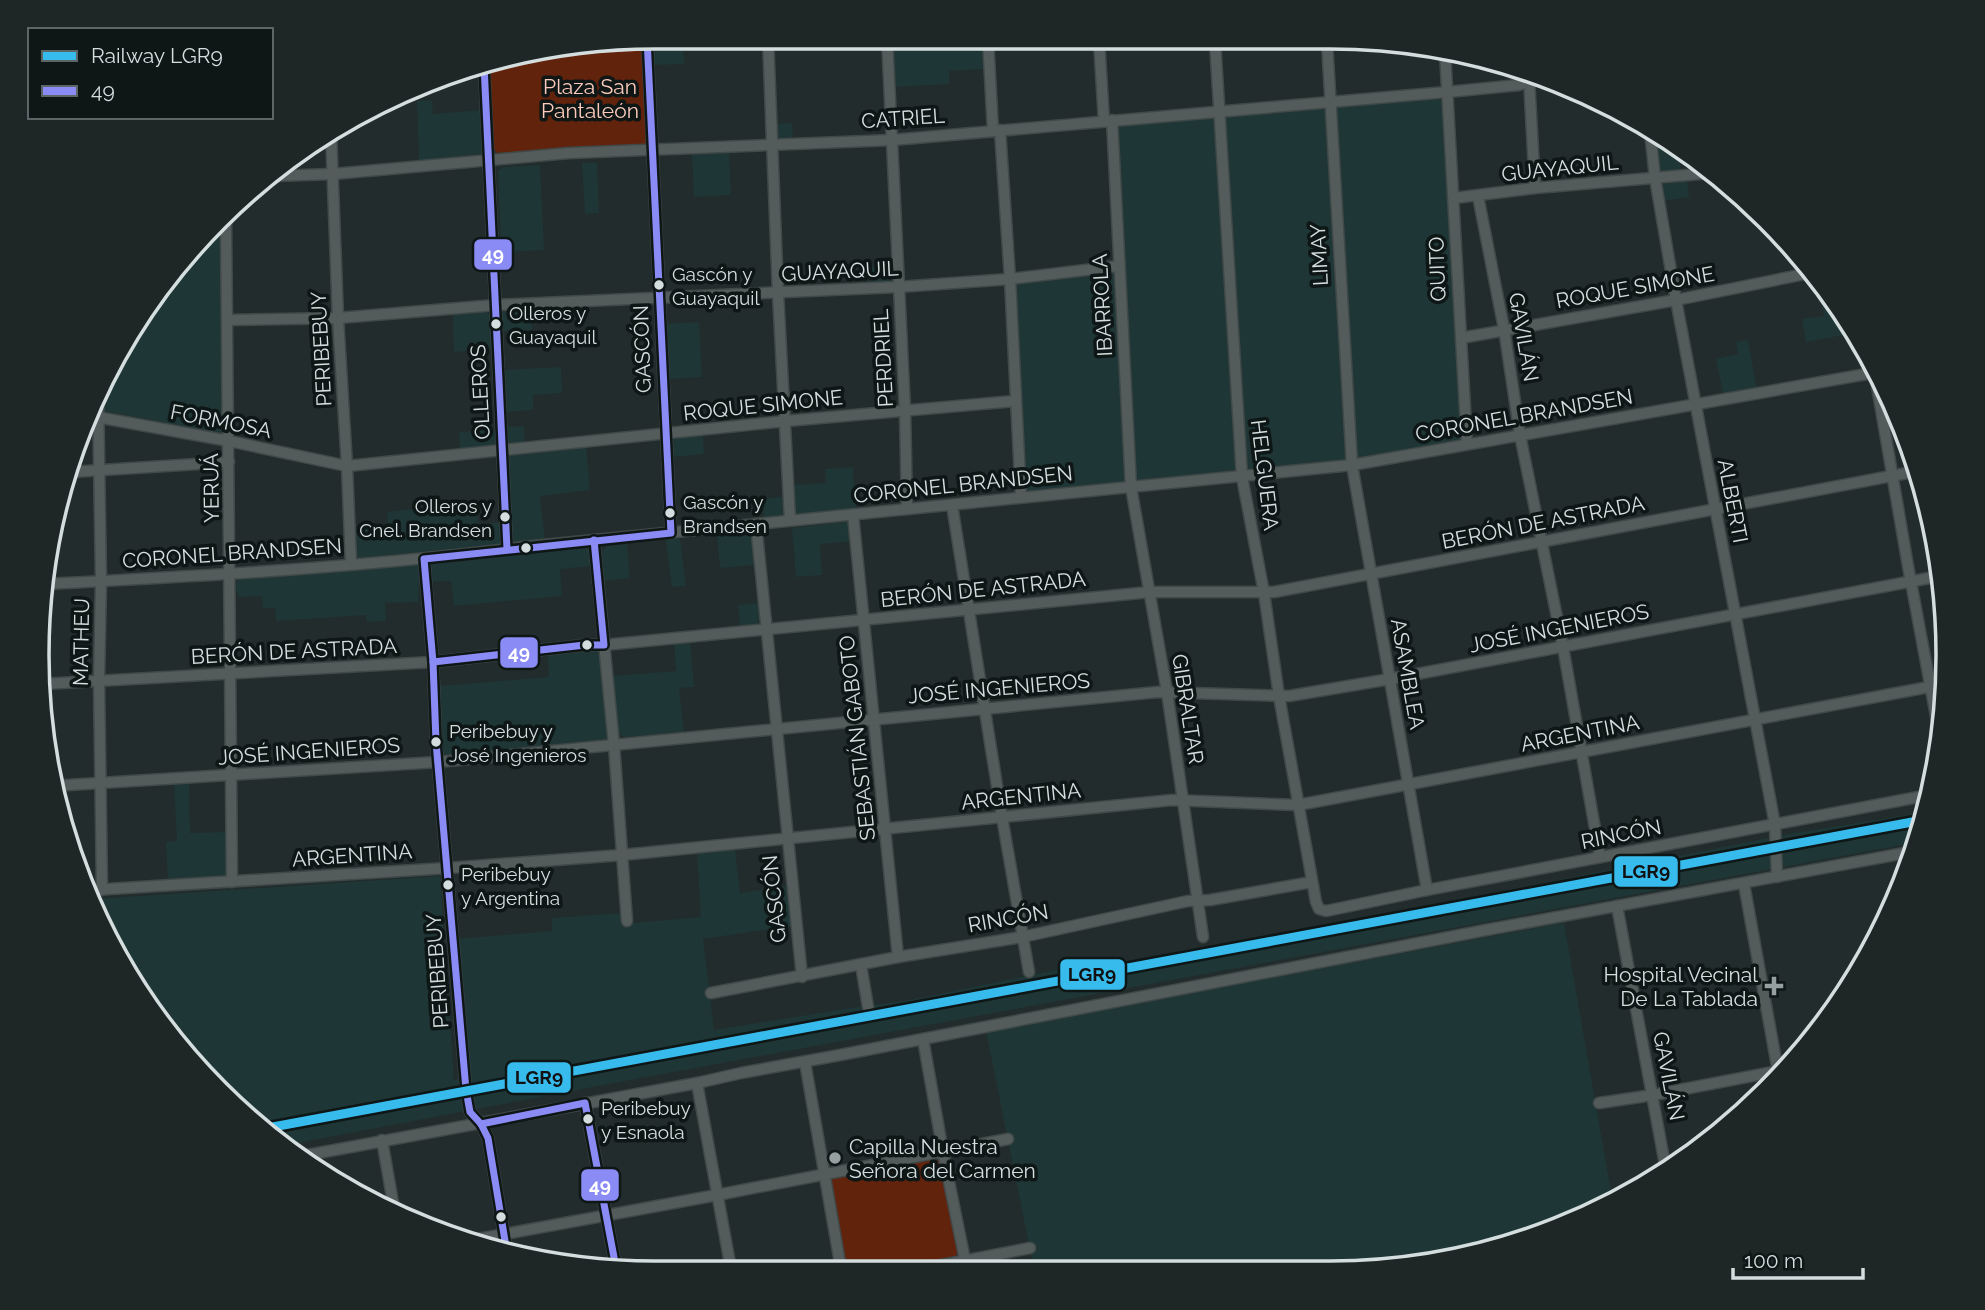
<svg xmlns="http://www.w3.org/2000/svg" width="1985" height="1310" viewBox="0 0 1985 1310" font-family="Raleway,sans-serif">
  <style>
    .built { fill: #1f3636 }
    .green { fill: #62230c }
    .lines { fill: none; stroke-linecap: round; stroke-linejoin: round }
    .minor-casing { stroke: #404848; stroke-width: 13 }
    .minor { stroke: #545b5b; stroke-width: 10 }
    .bus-1-casing { stroke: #0e1616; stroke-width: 12 }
    .bus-1 { stroke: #8a8bf5; stroke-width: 7 }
    .rail-1-casing { stroke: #0e1616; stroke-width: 14 }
    .rail-1 { stroke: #37bbed; stroke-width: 9 }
    .bus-dot { fill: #d4dede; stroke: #0e1616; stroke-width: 2.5 }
    .poi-dot { fill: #96a0a0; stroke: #0e1616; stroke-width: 2.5 }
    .labels { text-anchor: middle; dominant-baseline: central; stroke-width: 7; stroke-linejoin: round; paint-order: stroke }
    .bus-label { font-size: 19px; fill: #d4dede; stroke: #0e1616; text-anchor: start }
    .park-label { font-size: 21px; fill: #fdcbbb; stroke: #0e1616 }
    .street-label { font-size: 21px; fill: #d4dede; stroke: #0e1616 }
    .poi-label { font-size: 21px; fill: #d4dede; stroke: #0e1616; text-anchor: end }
    .rim { fill: none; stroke: #d4dede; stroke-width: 3.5 }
    .line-badge { stroke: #0e1616; stroke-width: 2.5 }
    .badge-label { font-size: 19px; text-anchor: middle; font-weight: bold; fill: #fff }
    .pale-badge-label { font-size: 19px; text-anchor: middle; font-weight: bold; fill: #111 }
  </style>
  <rect width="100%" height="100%" fill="#222c2c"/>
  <!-- built -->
  <g class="built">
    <path d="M655 37H683L684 64 652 65 651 42Z"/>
    <path d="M891 38 908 39 909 48 934 47V39H947V44L984 42 985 69 949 71V84L894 87Z"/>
    <path d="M1435 99 1441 100 1445 105 1462 440 1360 460 1266 467 1032 492 1026 490 1024 485 1013 291 1016 285 1021 281 1122 270 1116 135 1118 127 1125 124Z"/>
    <path d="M432 100 433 114 482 110 484 151 481 154 419 161 417 101Z"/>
    <path d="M792 123 793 139H778L776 137V124Z"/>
    <path d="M1654 134 1679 151 1681 172 1661 173Z"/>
    <path d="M729 152 731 195 694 197 692 154Z"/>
    <path d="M582 163H597L599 213 585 214Z"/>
    <path d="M540 165 544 250 501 252 498 171 503 167Z"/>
    <path d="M1687 181 1689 197 1662 201 1660 188 1662 184Z"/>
    <path d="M222 236 224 427 221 433 104 411 101 408V388L165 278 209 237Z"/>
    <path d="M893 266 892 283 870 286V267Z"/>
    <path d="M1828 291 1854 333 1806 342 1802 319 1824 316 1820 292Z"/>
    <path d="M531 310 532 330 501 331 500 317 504 311Z"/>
    <path d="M482 312H486L491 316 493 349 454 352 453 314Z"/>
    <path d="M699 322 702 377 668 379 665 324Z"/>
    <path d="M1748 340 1757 391 1724 397 1716 359 1738 354 1736 342Z"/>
    <path d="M561 367 562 393 533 395V410L505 412 503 370Z"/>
    <path d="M524 426 525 446H511L507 443 505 427Z"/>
    <path d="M497 430V443L495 447 460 452 459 432Z"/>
    <path d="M703 436 704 454 671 457V442L674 438Z"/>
    <path d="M586 446 590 490 540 496 545 541 514 543 511 541 507 456 510 454Z"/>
    <path d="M853 467 856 511 797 515 794 510 793 485 826 483 825 469Z"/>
    <path d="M784 497V512L782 516 764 519 763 499Z"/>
    <path d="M464 503 465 515 477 514 478 523H501L502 539 499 544 359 558 355 557 354 529 388 525 387 512Z"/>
    <path d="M846 522 849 524 853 541 820 544 822 575 796 577 792 528Z"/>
    <path d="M744 531 752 535 755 565 720 568 717 534Z"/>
    <path d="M680 538 686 586 672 587 666 540Z"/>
    <path d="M627 544 630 578 603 581 602 551 608 546Z"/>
    <path d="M585 545 590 551 592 566 560 569 562 596 454 606 451 581 430 582 429 566 435 561Z"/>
    <path d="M416 562 420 564 418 602 385 603 386 621 367 622 366 615 276 621 275 608H263L262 596 239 597 235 585 241 577Z"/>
    <path d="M758 603 760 617 757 624 755 626 740 627 738 605Z"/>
    <path d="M690 640 694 687 679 688 684 732 626 737 622 736 618 732 612 676 676 671 674 642Z"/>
    <path d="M592 651 599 653 601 658 611 731 607 739 600 744 444 756 438 686 549 677 548 655Z"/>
    <path d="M189 782 190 833 228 832V874L226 877 168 882 166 842 177 841 174 783Z"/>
    <path d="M1925 812 1918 842 609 1084 286 1145 247 1120 119 964 95 899 440 876 454 1080 470 1076 457 939 552 931V918L621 913 623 924 701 917 697 853 735 849 740 893 786 886 792 926 703 939 714 1030 864 1006 905 1001 1061 969 1195 952 1789 834Z"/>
    <path d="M1564 923 1613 1203 1603 1210 1490 1252 1370 1272 1034 1270 986 1031Z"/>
  </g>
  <!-- green -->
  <g class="green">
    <path d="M643 39 647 144 644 147 497 153 494 149 489 64Z"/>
    <path d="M933 1157 940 1162 958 1252 955 1258 890 1270 844 1269 829 1177Z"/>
  </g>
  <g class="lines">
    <defs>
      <g id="minor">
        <path d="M647 38 671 533"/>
        <path d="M768 38 778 293 790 520"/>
        <path d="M887 38 905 410 907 509"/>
        <path d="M988 39 993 131"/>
        <path d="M1099 40 1104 121"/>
        <path d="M1215 41 1242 477 1264 593 1279 696 1316 902 1319 909 1326 911 1427 890 1929 795"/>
        <path d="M1327 42 1352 465 1427 890"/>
        <path d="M1445 52 1467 444"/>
        <path d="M484 65 507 549"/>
        <path d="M1529 78 1535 188"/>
        <path d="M1112 120 1131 487 1167 692 1203 937"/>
        <path d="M1000 130 1010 279 1021 497"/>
        <path d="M1650 131 1655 178 1676 300 1775 825 1777 877"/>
        <path d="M331 132 338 318 347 466 351 564"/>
        <path d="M273 176 333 174 569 153 892 140 1447 92 1519 85 1534 79"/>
        <path d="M1478 196 1504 329 1520 435 1563 647 1600 857"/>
        <path d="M1454 198 1535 188 1711 173"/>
        <path d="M226 221C229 441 232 661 232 882"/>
        <path d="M228 320 338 318 496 305 898 287 1010 279 1119 266"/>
        <path d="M1461 338 1676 300 1815 272"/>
        <path d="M1873 363 1908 566 1941 743"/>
        <path d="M98 394 101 581 99 680 102 890"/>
        <path d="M86 415 229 441 347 466 786 421 1015 401"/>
        <path d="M71 472 229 462"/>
        <path d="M952 505 1002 817 1029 972"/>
        <path d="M853 515 898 957"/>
        <path d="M756 524 802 977"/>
        <path d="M594 540 614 745 627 921"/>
        <path d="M424 559 433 662 436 742 466 1090 470 1112 481 1124 488 1138 506 1247"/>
        <path d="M45 584C205 576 365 567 524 547L1352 465 1878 372"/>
        <path d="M43 684 433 662 585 645H604L1150 592H1274L1918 471"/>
        <path d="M52 786 438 762 1158 692 1289 696 1390 679 1940 576"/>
        <path d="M1744 884 1779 1077"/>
        <path d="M92 890 448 868 622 855 1172 800 1298 805 1945 684"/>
        <path d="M1617 906 1666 1170"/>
        <path d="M861 965 868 1007"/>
        <path d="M711 993 898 957 1022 937 1188 901 1210 900 1312 882"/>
        <path d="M923 1039 943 1152 967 1270"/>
        <path d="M805 1062 841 1269"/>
        <path d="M697 1083 731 1269"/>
        <path d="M585 1103 616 1268"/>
        <path d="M1599 1103 1653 1095 1788 1069"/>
        <path d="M382 1140 395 1214"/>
        <path d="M302 1156 697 1083 741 1073 840 1055 1486 930 1916 851"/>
        <path d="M478 1239 717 1195 1008 1139"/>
        <path d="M916 1270 1030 1248"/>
      </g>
    </defs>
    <!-- minor casing -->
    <use href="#minor" class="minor-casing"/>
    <!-- minor -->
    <use href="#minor" class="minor"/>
    <defs>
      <g id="bus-1">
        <path d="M484 65 507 549"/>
        <path d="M433 662 585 645H604L594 540"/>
        <path d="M481 1124 585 1103 616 1268"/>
        <path d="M506 1247 488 1138 481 1124 470 1112 466 1090 436 742 433 662 424 559 671 533 647 38"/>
      </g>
    </defs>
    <!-- bus-1 casing -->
    <use href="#bus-1" class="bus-1-casing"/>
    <!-- bus-1 -->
    <use href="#bus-1" class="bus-1"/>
    <defs>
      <path id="rail-1" d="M262 1129 1923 820"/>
    </defs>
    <!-- rail-1 casing -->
    <use href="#rail-1" class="rail-1-casing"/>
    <!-- rail-1 -->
    <use href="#rail-1" class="rail-1"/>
  </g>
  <!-- markers -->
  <g class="bus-dot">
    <circle cx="659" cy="285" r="6"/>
    <circle cx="496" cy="324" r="6"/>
    <circle cx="670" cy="513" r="6"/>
    <circle cx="505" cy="517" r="6"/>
    <circle cx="526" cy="548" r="6"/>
    <circle cx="587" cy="645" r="6"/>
    <circle cx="436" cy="742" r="6"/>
    <circle cx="448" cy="885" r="6"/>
    <circle cx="588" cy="1119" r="6"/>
    <circle cx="501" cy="1217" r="6"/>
  </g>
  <g class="poi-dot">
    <path d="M1770.5 975.5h7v7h7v7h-7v7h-7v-7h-7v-7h7z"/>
    <circle cx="835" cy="1158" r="7"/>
  </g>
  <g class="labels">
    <!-- bus labels -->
    <g class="bus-label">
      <text x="672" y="274">Gascón y<tspan x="672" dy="24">Guayaquil</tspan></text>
      <text x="509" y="313">Olleros y<tspan x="509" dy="24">Guayaquil</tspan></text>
      <text x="683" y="502">Gascón y<tspan x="683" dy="24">Brandsen</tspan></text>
      <text x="492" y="506" text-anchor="end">Olleros y<tspan x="492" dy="24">Cnel. Brandsen</tspan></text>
      <text x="449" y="731">Peribebuy y<tspan x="449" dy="24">José Ingenieros</tspan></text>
      <text x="461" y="874">Peribebuy<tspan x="461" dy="24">y Argentina</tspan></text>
      <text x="601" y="1108">Peribebuy<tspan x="601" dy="24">y Esnaola</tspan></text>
    </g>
    <!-- park labels -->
    <g class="park-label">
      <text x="590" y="86">Plaza San<tspan x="590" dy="24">Pantaleón</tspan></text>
    </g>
    <!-- street labels -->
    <g class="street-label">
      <text transform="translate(903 118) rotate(-4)">CATRIEL</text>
      <text transform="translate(1560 168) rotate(-6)">GUAYAQUIL</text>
      <text transform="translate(1319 255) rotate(-93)">LIMAY</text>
      <text transform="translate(1437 269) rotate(-92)">QUITO</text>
      <text transform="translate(840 271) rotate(-3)">GUAYAQUIL</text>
      <text transform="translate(1635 287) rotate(-10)">ROQUE SIMONE</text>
      <text transform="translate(1102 305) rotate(-93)">IBARROLA</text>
      <text transform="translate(1524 337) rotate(80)">GAVILÁN</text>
      <text transform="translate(321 349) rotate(-93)">PERIBEBUY</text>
      <text transform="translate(642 349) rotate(-92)">GASCÓN</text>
      <text transform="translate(883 358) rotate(-93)">PERDRIEL</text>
      <text transform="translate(480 392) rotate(-93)">OLLEROS</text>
      <text transform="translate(763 405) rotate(-6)">ROQUE SIMONE</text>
      <text transform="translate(1524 415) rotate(-10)">CORONEL BRANDSEN</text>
      <text transform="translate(221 421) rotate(11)">FORMOSA</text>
      <text transform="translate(1265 475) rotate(83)">HELGUERA</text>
      <text transform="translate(963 484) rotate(-6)">CORONEL BRANDSEN</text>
      <text transform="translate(211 488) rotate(-91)">YERUÁ</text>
      <text transform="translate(1733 501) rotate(79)">ALBERTI</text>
      <text transform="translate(1543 522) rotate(-11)">BERÓN DE ASTRADA</text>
      <text transform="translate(232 553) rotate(-4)">CORONEL BRANDSEN</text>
      <text transform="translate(983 589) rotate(-6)">BERÓN DE ASTRADA</text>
      <text transform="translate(1559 628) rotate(-11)">JOSÉ INGENIEROS</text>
      <text transform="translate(81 642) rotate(-89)">MATHEU</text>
      <text transform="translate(294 651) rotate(-3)">BERÓN DE ASTRADA</text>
      <text transform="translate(1408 674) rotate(80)">ASAMBLEA</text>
      <text transform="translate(999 688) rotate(-5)">JOSÉ INGENIEROS</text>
      <text transform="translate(1188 709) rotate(81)">GIBRALTAR</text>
      <text transform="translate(1580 733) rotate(-11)">ARGENTINA</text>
      <text transform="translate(857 738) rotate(-96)">SEBASTIÁN GABOTO</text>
      <text transform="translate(309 751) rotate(-4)">JOSÉ INGENIEROS</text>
      <text transform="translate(1021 796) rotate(-6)">ARGENTINA</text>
      <text transform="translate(1621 834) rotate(-11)">RINCÓN</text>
      <text transform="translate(352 855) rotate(-4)">ARGENTINA</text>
      <text transform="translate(774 899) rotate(-96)">GASCÓN</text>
      <text transform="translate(1008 918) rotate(-10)">RINCÓN</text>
      <text transform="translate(437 971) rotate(-94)">PERIBEBUY</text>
      <text transform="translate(1669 1076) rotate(79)">GAVILÁN</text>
    </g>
    <!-- poi labels -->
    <g class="poi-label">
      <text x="1758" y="974">Hospital Vecinal<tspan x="1758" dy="24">De La Tablada</tspan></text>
      <text x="849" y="1146" text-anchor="start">Capilla Nuestra<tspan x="849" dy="24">Señora del Carmen</tspan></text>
    </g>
  </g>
  <!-- crop -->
  <path d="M0 0H1985V1310H0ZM655 49H1330A606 606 0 0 1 1936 655V655A606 606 0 0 1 1330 1261H655A606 606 0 0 1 49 655V655A606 606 0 0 1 655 49Z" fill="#1e2626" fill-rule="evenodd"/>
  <path class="rim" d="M655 49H1330A606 606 0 0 1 1936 655V655A606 606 0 0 1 1330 1261H655A606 606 0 0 1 49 655V655A606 606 0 0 1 655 49Z"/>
  <g class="line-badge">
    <rect x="473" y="238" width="40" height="33" rx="7" fill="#8a8bf5"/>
    <rect x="499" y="636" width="40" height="33" rx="7" fill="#8a8bf5"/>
    <rect x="1613" y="855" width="66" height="33" rx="7" fill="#37bbed"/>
    <rect x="1059" y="958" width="67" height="33" rx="7" fill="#37bbed"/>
    <rect x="506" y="1061" width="66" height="33" rx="7" fill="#37bbed"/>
    <rect x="580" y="1168" width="40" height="34" rx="7" fill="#8a8bf5"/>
  </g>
  <g class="badge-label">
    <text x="493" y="261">49</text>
    <text x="519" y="659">49</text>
    <text x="600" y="1192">49</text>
  </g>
  <g class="pale-badge-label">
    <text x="1646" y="878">LGR9</text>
    <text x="1092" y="981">LGR9</text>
    <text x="539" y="1084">LGR9</text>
  </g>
  <!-- legend -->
  <rect x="28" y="28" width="245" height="91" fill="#0e1616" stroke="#5d6666" stroke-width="2"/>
  <rect x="42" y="51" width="35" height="10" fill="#37bbed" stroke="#5d6666" stroke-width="2"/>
  <text x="91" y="63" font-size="21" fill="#d4dede">Railway LGR9</text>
  <rect x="42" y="86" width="35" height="10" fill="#8a8bf5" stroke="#5d6666" stroke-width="2"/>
  <text x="91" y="98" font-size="21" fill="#d4dede">49</text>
  <!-- scale -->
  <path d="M1733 1268v10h130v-10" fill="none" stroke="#d4dede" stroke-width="3.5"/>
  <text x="1744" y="1268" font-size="21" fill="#d4dede" stroke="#0e1616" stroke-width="5" paint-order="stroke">100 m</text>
</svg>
